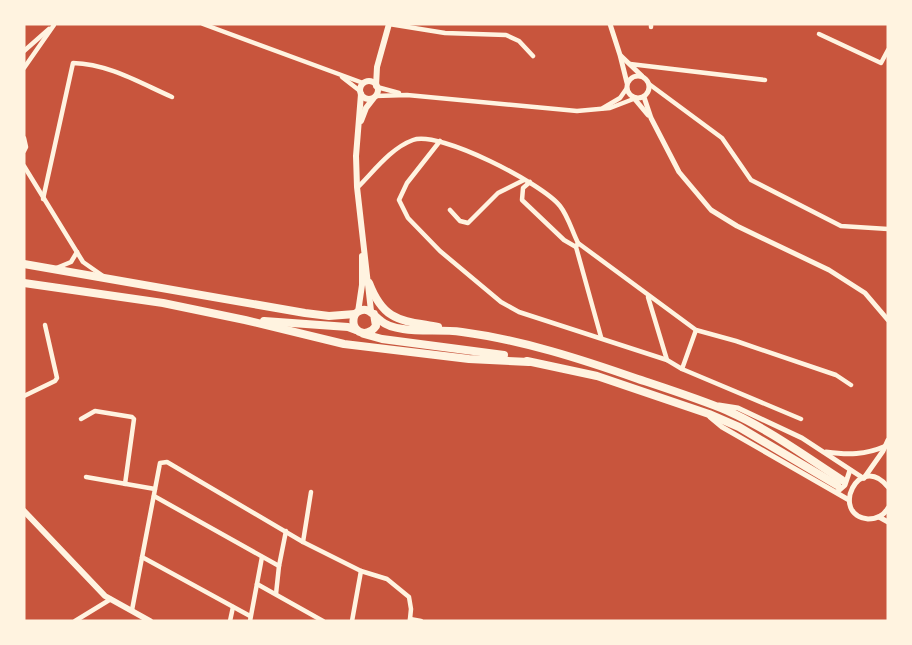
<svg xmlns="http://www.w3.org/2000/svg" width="912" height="645" viewBox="0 0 912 645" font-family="'Space Grotesk',sans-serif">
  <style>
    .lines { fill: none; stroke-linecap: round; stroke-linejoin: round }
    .minor { stroke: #fff3e0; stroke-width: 4.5 }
    .tertiary { stroke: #fff3e0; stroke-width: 5 }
    .secondary { stroke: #fff3e0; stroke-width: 6 }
    .trunk { stroke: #fff3e0; stroke-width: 8 }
  </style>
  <rect width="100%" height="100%" fill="#c8553d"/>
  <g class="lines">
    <!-- minor -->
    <g class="minor">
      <path d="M203 24 363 83"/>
      <path d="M389 24 445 33 506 35 519 41 533 56"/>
      <path d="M651 24V27"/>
      <path d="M819 34 881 63 888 50"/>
      <path d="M24 51 49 29"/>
      <path d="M630 64 765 80"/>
      <path d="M24 68 54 25"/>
      <path d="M342 77 360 91"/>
      <path d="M649 84 722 138 751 180 841 226 888 229"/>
      <path d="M377 87 399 93"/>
      <path d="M375 96 407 95 577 111 610 108 636 98"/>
      <path d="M603 108 620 98 627 88"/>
      <path d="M24 138 26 147 24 151"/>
      <path d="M440 141 407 183 399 200 408 218 440 251 501 302 519 312 667 360 682 369 801 419"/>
      <path d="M24 166 83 262 103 276"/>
      <path d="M530 182 523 188 522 200 564 240 576 247"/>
      <path d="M358 187C374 171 391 148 413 140 439 130 543 184 560 206 568 216 572 231 578 243L576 247 601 337"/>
      <path d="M43 199 73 63C109 64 140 83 172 97"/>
      <path d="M450 210 460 221 468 223 498 193 524 180"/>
      <path d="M578 243 696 330 736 341 836 375 851 385"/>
      <path d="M54 269 71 262 77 252"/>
      <path d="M648 297 667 360"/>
      <path d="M682 369 696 330"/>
      <path d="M24 396 55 381 57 378 45 325"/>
      <path d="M81 419 95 411 132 417 134 419 125 484"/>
      <path d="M86 477 155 489"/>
      <path d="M154 496 279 566"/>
      <path d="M303 542 311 492"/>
      <path d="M142 557 250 616"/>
      <path d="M257 584 323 621"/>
      <path d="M276 594 279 566 286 531"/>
      <path d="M132 610 160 463 167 462 303 542 361 571 387 579 409 597 411 609 410 619"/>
      <path d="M75 621 111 599"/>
      <path d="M230 621 233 607"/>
      <path d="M250 621 262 557"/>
      <path d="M352 621 361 571"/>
      <path d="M410 621V619L421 621"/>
    </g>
    <!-- tertiary -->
    <g class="tertiary">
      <path d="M610 24 620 55 627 83"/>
      <path d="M621 56 642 76"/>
      <circle cx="638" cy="87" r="11"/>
      <path d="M633 97 648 115"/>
      <path d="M644 97 651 118 679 172 711 210 737 226 829 270 865 293 888 320"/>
      <path d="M719 405 738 408 802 438 863 478"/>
      <path d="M710 417 722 427 849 500"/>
      <path d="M826 452C848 455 865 455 886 446"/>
      <path d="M864 478 883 451 888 440"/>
      <path d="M888 487C859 451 829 515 868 519 877 519 884 515 888 508"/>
      <path d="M837 492 845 485 850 470"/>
      <path d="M879 517 888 522"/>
    </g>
    <!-- secondary -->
    <g class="secondary">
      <circle cx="369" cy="90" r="9"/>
      <path d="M376 86 377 67 389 24"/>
      <path d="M361 94 356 156 357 187 371 311"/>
      <path d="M361 121 366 108 373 99"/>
      <path d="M358 312 362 285V256"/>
      <path d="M24 511 105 596 150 621"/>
    </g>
    <!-- trunk -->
    <g class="trunk">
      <path d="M24 264 305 313 329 316 355 314"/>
      <path d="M24 283 163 303 245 320 344 344 469 359 529 362"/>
      <path d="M369 283C384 322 401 320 438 327"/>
      <path d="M374 314 376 326C366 340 348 331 355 314 367 304 372 314 381 321 387 326 395 328 403 329 422 332 442 329 462 332 522 340 581 359 638 379 668 389 699 399 728 411 768 429 805 456 842 480"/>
      <path d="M264 321 348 327 356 330"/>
      <path d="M364 334 382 339 504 355"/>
      <path d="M527 361 597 376 709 414 739 427 837 485"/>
    </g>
  </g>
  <!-- border -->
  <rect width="912" height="645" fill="none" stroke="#fff3e0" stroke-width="51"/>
</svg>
